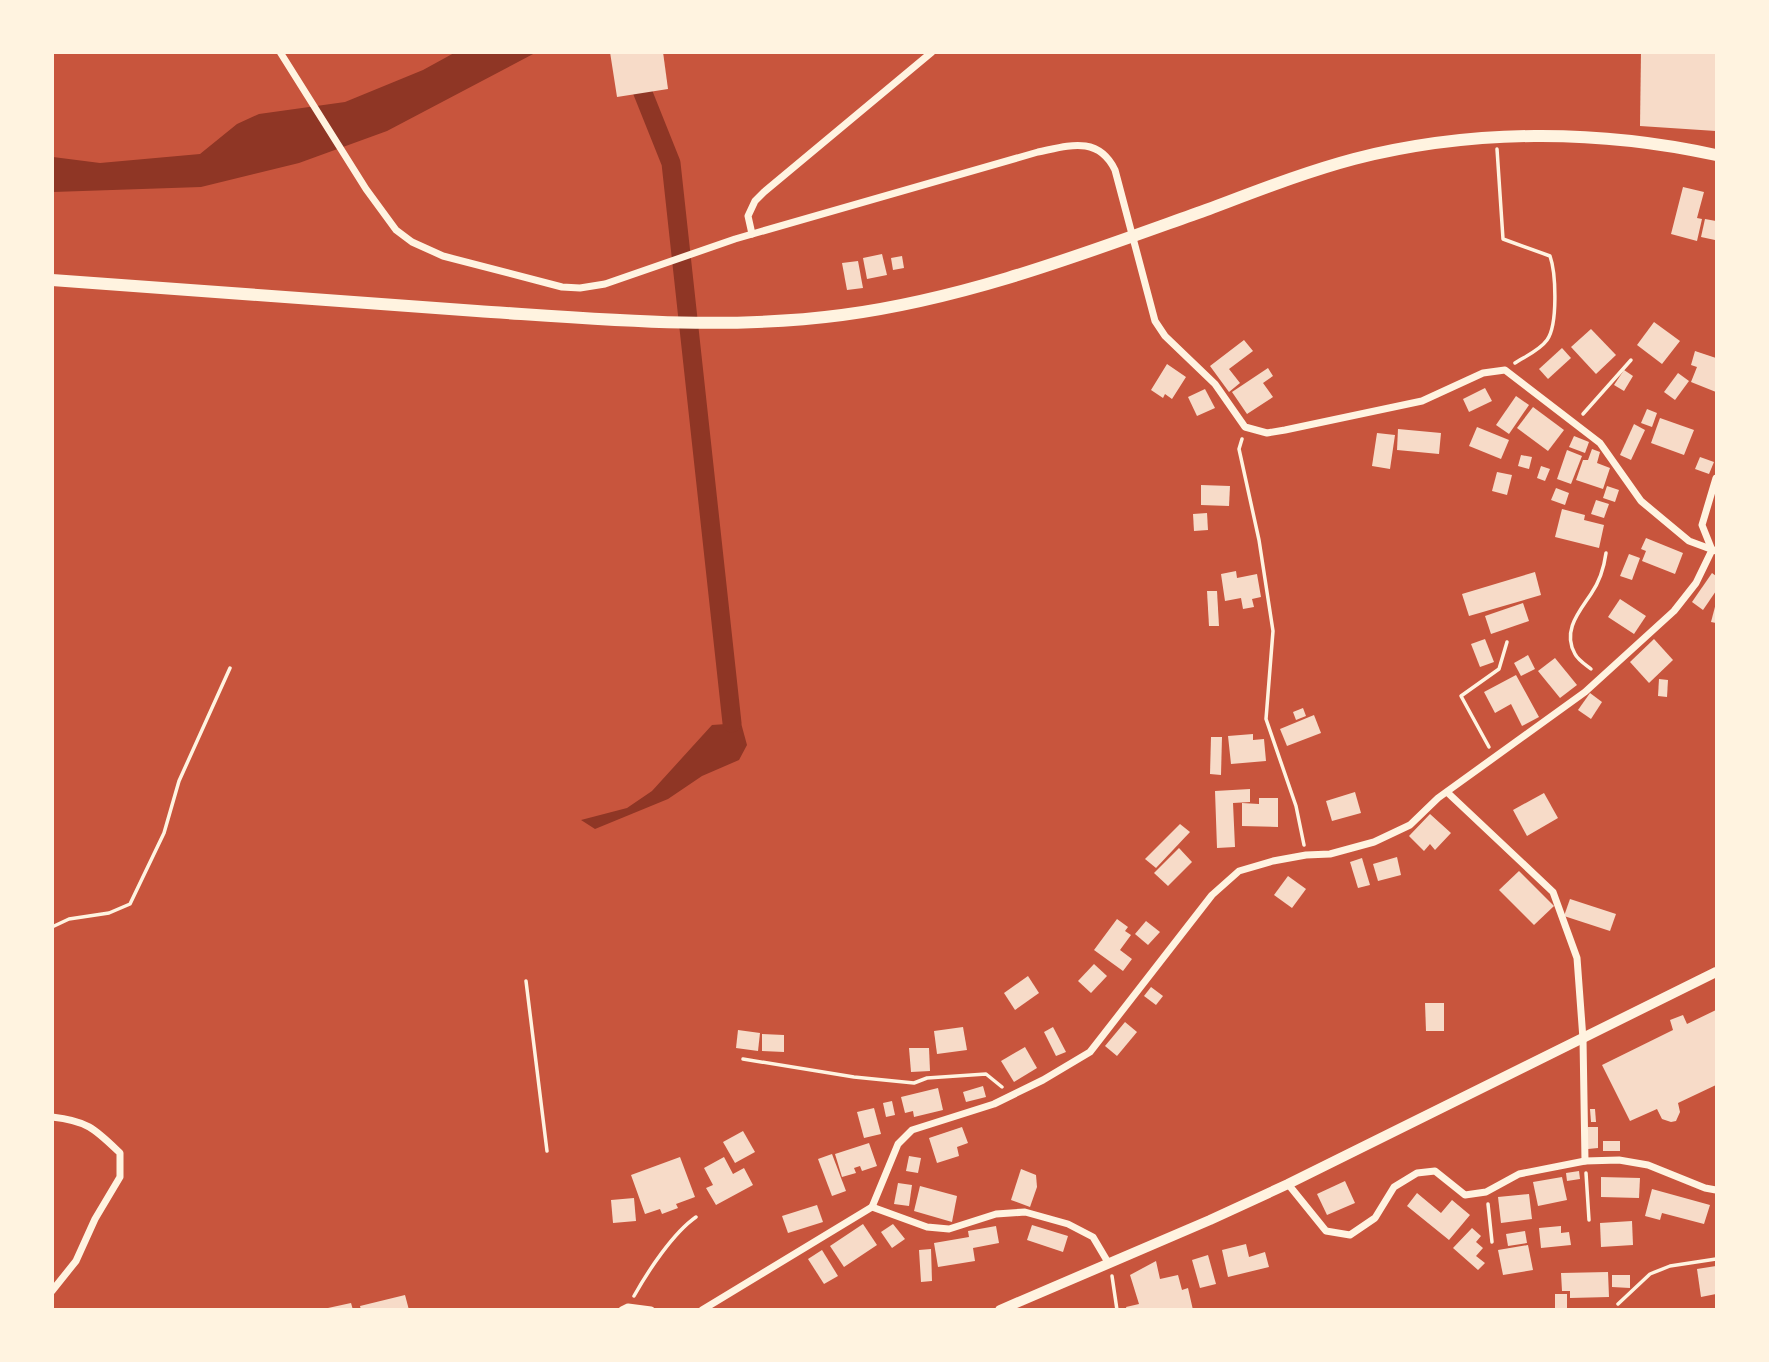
<svg xmlns="http://www.w3.org/2000/svg" width="1769" height="1362" viewBox="0 0 1769 1362" font-family="'Fira Sans Condensed',sans-serif">
  <style>
    .water { fill: #8f3625 }
    .lines { fill: none; stroke-linecap: round; stroke-linejoin: round }
    .canal { stroke: #8f3625; stroke-width: 19 }
    .building { fill: #f7dbc8 }
    .path { stroke: #fff3e0; stroke-width: 3.5 }
    .minor { stroke: #fff3e0; stroke-width: 7 }
    .secondary { stroke: #fff3e0; stroke-width: 10 }
    .trunk { stroke: #fff3e0; stroke-width: 12 }
  </style>
  <rect width="100%" height="100%" fill="#c8553d"/>
  <!-- water -->
  <g class="water">
    <path d="M454 53H535L387 131 299 163 201 187 53 192V157L100 163 200 154 237 124 259 114 345 102 423 70Z"/>
    <path d="M741 723 747 745 739 760 702 776 668 799 595 829 581 820 627 808 652 791 712 725Z"/>
  </g>
  <g class="lines">
    <!-- canal -->
    <path class="canal" d="M636 69 639 83 671 163 732 723"/>
  </g>
  <!-- building -->
  <g class="building">
    <path d="M610 52H663L668 89 617 97Z"/>
    <path d="M1641 52H1716V131L1640 126Z"/>
    <path d="M1683 187 1704 192 1697 218 1702 219 1697 241 1671 234Z"/>
    <path d="M1705 219 1716 221 1715 240 1701 237Z"/>
    <path d="M882 254 887 275 867 279 863 258Z"/>
    <path d="M902 256 904 268 893 270 891 258Z"/>
    <path d="M858 261 863 288 847 290 842 263Z"/>
    <path d="M1654 322 1680 341 1662 364 1637 345Z"/>
    <path d="M1591 329 1616 355 1596 374 1571 347Z"/>
    <path d="M1244 340 1253 351 1229 369 1240 383 1229 392 1210 366Z"/>
    <path d="M1562 348 1571 358 1548 379 1539 369Z"/>
    <path d="M1695 351 1716 358V392L1691 382 1697 367 1691 365Z"/>
    <path d="M1167 364 1186 377 1172 399 1165 394 1163 398 1151 390Z"/>
    <path d="M1268 368 1273 376 1263 383 1273 397 1247 414 1232 392Z"/>
    <path d="M1624 370 1633 376 1624 391 1614 385Z"/>
    <path d="M1678 373 1689 381 1675 400 1664 392Z"/>
    <path d="M1485 388 1492 401 1469 412 1463 399Z"/>
    <path d="M1205 389 1215 408 1197 416 1188 397Z"/>
    <path d="M1516 396 1529 405 1509 434 1496 425Z"/>
    <path d="M1533 407 1564 430 1548 451 1517 428Z"/>
    <path d="M1647 409 1657 413 1652 427 1641 423Z"/>
    <path d="M1660 418 1694 430 1684 455 1651 443Z"/>
    <path d="M1634 424 1645 430 1631 460 1620 455Z"/>
    <path d="M1477 427 1509 440 1501 459 1469 446Z"/>
    <path d="M1398 429 1441 433 1439 454 1397 450Z"/>
    <path d="M1377 433 1395 435 1390 469 1372 466Z"/>
    <path d="M1574 436 1589 442 1585 453 1569 447Z"/>
    <path d="M1592 449 1600 452 1597 463 1610 468 1603 489 1576 480 1583 460H1588Z"/>
    <path d="M1567 450 1582 456 1571 484 1557 479Z"/>
    <path d="M1521 455 1532 457 1529 469 1518 466Z"/>
    <path d="M1700 457 1714 462 1709 474 1695 469Z"/>
    <path d="M1541 466 1550 469 1545 481 1537 478Z"/>
    <path d="M1497 472 1512 475 1507 495 1492 491Z"/>
    <path d="M1201 485 1230 486 1229 506 1201 505Z"/>
    <path d="M1607 486 1619 490 1615 502 1603 498Z"/>
    <path d="M1556 488 1569 493 1565 505 1551 500Z"/>
    <path d="M1596 500 1609 504 1604 518 1591 514Z"/>
    <path d="M1562 509 1585 515 1584 520 1604 525 1599 548 1555 537Z"/>
    <path d="M1207 513 1208 530 1194 531 1193 514Z"/>
    <path d="M1646 538 1683 553 1675 574 1642 561 1646 551 1641 549Z"/>
    <path d="M1629 554 1640 558 1632 580 1620 576Z"/>
    <path d="M1236 571 1237 578 1257 574 1261 597 1252 599 1254 607 1243 609 1241 598 1225 601 1221 574Z"/>
    <path d="M1535 572 1541 595 1469 616 1462 594Z"/>
    <path d="M1712 573 1716 576V591L1703 610 1692 602Z"/>
    <path d="M1207 591H1217L1219 626H1209Z"/>
    <path d="M1620 599 1646 616 1634 634 1608 617Z"/>
    <path d="M1523 603 1529 621 1491 634 1485 616Z"/>
    <path d="M1716 603V623L1711 622Z"/>
    <path d="M1485 639 1494 662 1480 667 1471 644Z"/>
    <path d="M1654 639 1673 660 1649 683 1630 662Z"/>
    <path d="M1528 655 1535 669 1521 676 1514 663Z"/>
    <path d="M1555 658 1577 685 1560 698 1538 671Z"/>
    <path d="M1516 675 1539 717 1522 726 1511 704 1495 713 1484 692Z"/>
    <path d="M1659 679 1668 680 1667 697 1658 696Z"/>
    <path d="M1590 693 1602 702 1591 719 1578 710Z"/>
    <path d="M1303 708 1306 716 1296 720 1293 712Z"/>
    <path d="M1314 715 1321 733 1287 746 1280 729Z"/>
    <path d="M1253 734V740L1264 739 1266 761 1231 764 1228 736Z"/>
    <path d="M1211 737H1222L1221 775 1210 774Z"/>
    <path d="M1250 789V802L1233 803 1235 847 1217 848 1215 791Z"/>
    <path d="M1355 792 1361 813 1332 821 1326 801Z"/>
    <path d="M1544 793 1558 818 1527 836 1513 810Z"/>
    <path d="M1259 798H1278V827L1242 826V803L1259 804Z"/>
    <path d="M1430 814 1451 833 1435 850 1430 844 1424 851 1409 836Z"/>
    <path d="M1180 824 1190 832 1156 868 1145 859Z"/>
    <path d="M1179 848 1192 862 1168 886 1154 873Z"/>
    <path d="M1397 857 1401 875 1378 881 1373 864Z"/>
    <path d="M1362 858 1370 885 1358 888 1350 862Z"/>
    <path d="M1519 871 1554 906 1534 925 1499 890Z"/>
    <path d="M1288 876 1306 889 1292 908 1274 895Z"/>
    <path d="M1570 899 1616 914 1610 931 1564 916Z"/>
    <path d="M1117 919 1128 927 1125 931 1131 935 1120 950 1132 959 1123 971 1094 950Z"/>
    <path d="M1146 921 1160 932 1148 945 1135 934Z"/>
    <path d="M1094 964 1107 976 1091 993 1078 981Z"/>
    <path d="M1028 976 1039 993 1015 1010 1004 993Z"/>
    <path d="M1151 987 1163 996 1156 1005 1144 996Z"/>
    <path d="M1425 1003H1444V1031H1426Z"/>
    <path d="M1716 1010V1085L1678 1103 1680 1112 1676 1121 1671 1122 1662 1119 1657 1109 1630 1121 1602 1065 1673 1030 1670 1020 1683 1015 1687 1024Z"/>
    <path d="M1125 1022 1137 1032 1117 1056 1105 1046Z"/>
    <path d="M963 1027 967 1050 937 1054 934 1031Z"/>
    <path d="M1053 1027 1066 1052 1056 1056 1044 1032Z"/>
    <path d="M738 1030 760 1033 758 1051 736 1048Z"/>
    <path d="M762 1034 784 1035V1052L762 1051Z"/>
    <path d="M1025 1047 1037 1068 1014 1082 1001 1061Z"/>
    <path d="M909 1048H929L930 1071 911 1072Z"/>
    <path d="M983 1086 986 1097 966 1102 963 1092Z"/>
    <path d="M938 1088 943 1110 914 1117 913 1111 905 1113 901 1097Z"/>
    <path d="M892 1101 895 1115 886 1117 883 1103Z"/>
    <path d="M874 1108 881 1134 864 1138 857 1112Z"/>
    <path d="M1590 1109H1595L1596 1122H1591Z"/>
    <path d="M962 1127 968 1143 957 1147 959 1156 937 1163 929 1138Z"/>
    <path d="M1588 1127H1598V1148L1588 1149Z"/>
    <path d="M743 1131 755 1152 735 1163 723 1142Z"/>
    <rect x="1603" y="1141" width="17" height="10"/>
    <path d="M869 1143 877 1166 862 1171 860 1166 854 1168 856 1173 842 1177 835 1154Z"/>
    <path d="M832 1154 846 1191 832 1196 818 1159Z"/>
    <path d="M909 1156 921 1158 918 1173 906 1171Z"/>
    <path d="M680 1157 695 1197 676 1204 678 1208 662 1214 660 1209 645 1214 631 1175Z"/>
    <path d="M724 1157 733 1174 744 1168 753 1185 716 1205 706 1188 713 1185 704 1168Z"/>
    <path d="M1021 1169 1036 1175 1037 1187 1030 1207 1011 1200Z"/>
    <path d="M1579 1171 1580 1179 1567 1181 1566 1173Z"/>
    <path d="M1562 1177 1567 1200 1538 1206 1533 1182Z"/>
    <path d="M1601 1177 1640 1178 1639 1198 1601 1197Z"/>
    <path d="M1345 1181 1355 1203 1327 1215 1317 1194Z"/>
    <path d="M898 1183 912 1185 909 1206 894 1204Z"/>
    <path d="M920 1186 957 1196 952 1222 914 1211Z"/>
    <path d="M1652 1189 1710 1205 1704 1224 1662 1213 1660 1220 1645 1216Z"/>
    <path d="M1417 1193 1441 1213 1452 1200 1470 1215 1449 1240 1407 1206Z"/>
    <path d="M1529 1194 1532 1219 1501 1223 1498 1197Z"/>
    <path d="M634 1198 636 1221 613 1223 611 1200Z"/>
    <path d="M817 1205 823 1222 788 1233 782 1216Z"/>
    <path d="M1632 1221 1633 1245 1601 1247 1600 1223Z"/>
    <path d="M863 1224 877 1245 844 1267 830 1246Z"/>
    <path d="M893 1224 905 1239 892 1248 881 1232Z"/>
    <path d="M1032 1225 1068 1236 1063 1252 1027 1240Z"/>
    <path d="M996 1226 999 1243 973 1248 975 1261 938 1267 934 1243 969 1237 968 1231Z"/>
    <path d="M1561 1226V1233L1569 1232 1571 1245 1541 1248 1539 1228Z"/>
    <path d="M1472 1228 1481 1236 1476 1242 1483 1248 1476 1256 1485 1263 1478 1270 1453 1248Z"/>
    <path d="M1525 1231 1527 1243 1508 1246 1506 1234Z"/>
    <path d="M1246 1244 1249 1257 1265 1252 1269 1267 1228 1277 1222 1250Z"/>
    <path d="M1528 1245 1533 1270 1503 1275 1498 1250Z"/>
    <path d="M931 1249 932 1281 921 1282 919 1250Z"/>
    <path d="M822 1250 838 1276 824 1284 808 1259Z"/>
    <path d="M1208 1255 1216 1284 1200 1288 1192 1260Z"/>
    <path d="M1156 1261 1160 1279 1178 1275 1182 1290 1188 1288 1193 1310H1127L1126 1307 1139 1304 1130 1275Z"/>
    <path d="M1716 1266V1294L1701 1297 1697 1269Z"/>
    <path d="M1608 1272 1609 1297 1570 1298V1291H1562L1561 1273Z"/>
    <path d="M1612 1275H1630V1288L1612 1287Z"/>
    <rect x="1555" y="1294" width="12" height="16"/>
    <path d="M405 1295 409 1310H361L360 1306Z"/>
    <path d="M351 1303 353 1310H328V1308Z"/>
  </g>
  <g class="lines">
    <!-- path -->
    <g class="path">
      <path d="M1497 149 1503 239 1550 256C1556 273 1558 325 1547 340 1540 350 1526 356 1515 363"/>
      <path d="M1583 414 1631 360"/>
      <path d="M1242 439 1239 449 1259 540 1273 631 1266 719 1296 806 1304 845"/>
      <path d="M1591 669C1586 665 1578 660 1575 654 1562 631 1579 612 1591 594 1600 581 1604 568 1606 553"/>
      <path d="M1489 747 1461 696 1499 669 1507 642"/>
      <path d="M52 927 69 919 109 913 130 904 164 833 179 781 230 668"/>
      <path d="M526 981 547 1151"/>
      <path d="M743 1059 854 1077 914 1083 927 1078 986 1074 1002 1087"/>
      <path d="M1586 1173 1589 1220"/>
      <path d="M1488 1204 1492 1242"/>
      <path d="M1112 1276 1117 1310"/>
      <path d="M634 1296C648 1271 673 1233 696 1217"/>
      <path d="M1618 1304 1650 1274 1670 1266 1716 1259"/>
    </g>
    <!-- minor -->
    <g class="minor">
      <path d="M280 52 366 189 396 230 412 242 443 256 562 287 580 288 605 284 735 239 1038 152C1068 146 1098 135 1115 170L1155 321 1165 336 1215 384 1245 427 1267 433 1285 430 1422 401 1483 373 1505 370 1600 443 1641 501 1689 541 1716 551"/>
      <path d="M752 234 748 216 755 201 764 192 932 52"/>
      <path d="M1448 793 1553 892 1577 958 1583 1039 1585 1161"/>
      <path d="M52 1117C88 1121 95 1129 120 1153V1177L95 1219 76 1261 52 1291"/>
      <path d="M1288 1184 1326 1231 1350 1235 1375 1218 1394 1187 1417 1173 1435 1171 1465 1195 1486 1192 1519 1174 1585 1161 1619 1160 1648 1165 1705 1188 1716 1190"/>
      <path d="M872 1207 927 1227 949 1229 996 1214 1025 1212 1068 1224 1093 1237 1109 1264"/>
      <path d="M622 1310 628 1307 651 1310"/>
      <path d="M702 1310 872 1207 898 1144 912 1130 994 1104 1043 1080 1090 1052 1212 895 1239 871 1273 861 1306 855 1330 854 1374 842 1410 825 1438 798 1585 692 1674 611 1696 583 1712 550 1702 525 1716 478"/>
    </g>
    <!-- secondary -->
    <path class="secondary" d="M1000 1310 1210 1220 1288 1184 1716 972"/>
    <!-- trunk -->
    <path class="trunk" d="M52 280C194 290 335 301 477 311 598 319 721 331 842 315 970 298 1088 252 1209 209 1257 191 1305 172 1354 159 1472 129 1597 129 1716 155"/>
  </g>
  <!-- border -->
  <rect width="1769" height="1362" fill="none" stroke="#fff3e0" stroke-width="108"/>
</svg>
